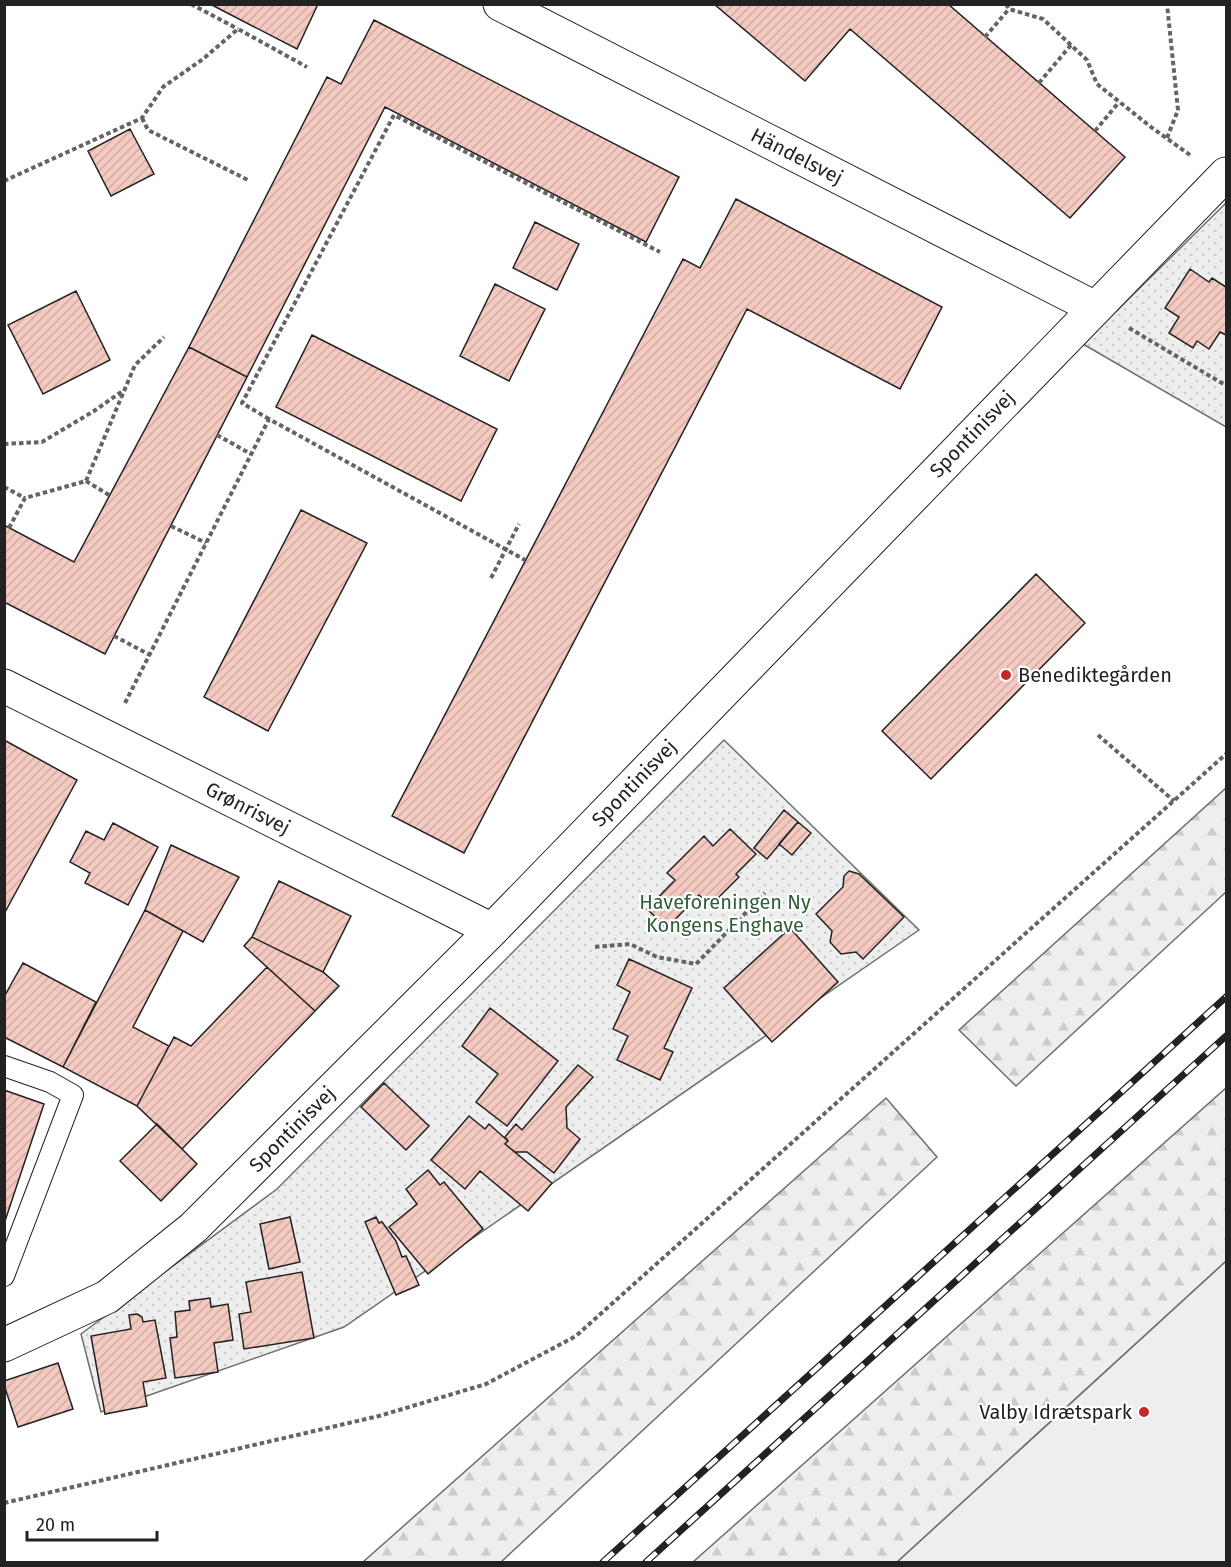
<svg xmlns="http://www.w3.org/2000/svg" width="1231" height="1567" font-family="'Fira Sans',sans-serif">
	<defs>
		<pattern id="forest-firs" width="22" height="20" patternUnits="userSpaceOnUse" patternTransform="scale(1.5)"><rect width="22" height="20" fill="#eee"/><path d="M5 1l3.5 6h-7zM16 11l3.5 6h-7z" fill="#ccc"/></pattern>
		<pattern id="garden-dots" width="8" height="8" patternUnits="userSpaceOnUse" patternTransform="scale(1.5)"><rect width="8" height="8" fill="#eee"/><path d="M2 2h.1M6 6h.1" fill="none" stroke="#ccc" stroke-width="1.8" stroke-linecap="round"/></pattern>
		<pattern id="building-hatch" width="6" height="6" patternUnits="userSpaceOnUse" patternTransform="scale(1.5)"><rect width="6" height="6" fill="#f3c9c0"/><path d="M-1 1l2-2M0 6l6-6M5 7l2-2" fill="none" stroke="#d0aca5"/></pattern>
	</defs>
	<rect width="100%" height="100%" fill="#fff"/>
	<path fill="#eee" stroke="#6f6f6f" stroke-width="1.5" d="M 1226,1261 L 1226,1562 L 897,1562 Z"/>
	<path fill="url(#forest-firs)" stroke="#6f6f6f" stroke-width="1.5" d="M 1226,788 L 1226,892 L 1016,1086 L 959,1030 Z
		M 1226,1088 L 1226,1261 L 897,1562 L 693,1562 Z
		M 886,1098 L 937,1157 L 501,1562 L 363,1562 Z"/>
	<path fill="url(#garden-dots)" stroke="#6f6f6f" stroke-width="1.5" d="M 1226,203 L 1226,427 L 1083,344 Z
		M 724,740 L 919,930 L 344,1327 L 101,1412 L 81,1334 L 277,1189 Z"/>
	<path fill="url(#building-hatch)" stroke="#222" stroke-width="1.5" d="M 210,4 L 318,4 L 297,49 Z
		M 714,4 L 948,4 L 1125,157 L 1070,218 L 850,29 L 805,81 Z
		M 374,20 L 679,177 L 646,242 L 385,107 L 247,377 L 189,347 L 327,77 L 341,84 Z
		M 130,129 L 154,174 L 111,196 L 88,151 Z
		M 736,199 L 942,307 L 900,389 L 747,309 L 464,853 L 392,816 L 683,259 L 700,268 Z
		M 535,222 L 579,244 L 557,290 L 513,268 Z
		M 1190,269 L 1209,282 L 1212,278 L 1226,287 L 1226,335 L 1220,332 L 1209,349 L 1197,341 L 1193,348 L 1169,333 L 1179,317 L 1165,308 Z
		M 495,284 L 545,309 L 509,381 L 460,356 Z
		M 76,291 L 110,360 L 43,394 L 8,325 Z
		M 312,335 L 497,429 L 461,501 L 276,407 Z
		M 189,347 L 247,377 L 105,654 L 4,602 L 4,525 L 74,562 Z
		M 301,510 L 367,543 L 268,731 L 204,697 Z
		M 1036,574 L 1085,623 L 931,779 L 882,731 Z
		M 4,740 L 77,780 L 4,914 Z
		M 784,810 L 798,822 L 767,859 L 754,848 Z
		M 798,822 L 811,833 L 792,855 L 779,844 Z
		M 113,823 L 158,847 L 128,905 L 85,883 L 90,873 L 70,862 L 86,831 L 104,840 Z
		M 730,829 L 756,854 L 736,874 L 739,877 L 710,906 L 699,895 L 667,928 L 647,909 L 675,880 L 667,873 L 704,836 L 713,846 Z
		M 171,845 L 239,877 L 203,942 L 145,910 Z
		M 849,871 L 859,874 L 904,917 L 863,959 L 856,952 L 841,954 L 830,942 L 832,931 L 816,914 L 843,887 L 844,876 Z
		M 279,881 L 351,916 L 323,972 L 252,937 Z
		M 145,910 L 183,931 L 133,1027 L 169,1046 L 137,1106 L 63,1067 Z
		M 790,928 L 838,982 L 772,1042 L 724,988 Z
		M 252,937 L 323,972 L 339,986 L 315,1011 L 244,946 Z
		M 629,959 L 692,988 L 664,1048 L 673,1052 L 660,1080 L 617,1060 L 628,1036 L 613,1029 L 630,992 L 617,985 Z
		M 23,963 L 96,1002 L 63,1067 L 4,1037 L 4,997 Z
		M 267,967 L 315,1011 L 182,1149 L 137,1106 L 174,1037 L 191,1046 Z
		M 490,1008 L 558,1061 L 507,1126 L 476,1102 L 498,1074 L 462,1046 Z
		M 578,1065 L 593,1077 L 566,1107 L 567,1128 L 580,1139 L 554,1173 L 527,1152 L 515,1152 L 505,1144 L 508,1141 L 505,1137 L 516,1124 L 522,1130 Z
		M 384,1083 L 429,1126 L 406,1150 L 361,1107 Z
		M 4,1090 L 44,1104 L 4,1224 Z
		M 469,1116 L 485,1129 L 489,1124 L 508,1141 L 505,1144 L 552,1183 L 528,1211 L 480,1171 L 465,1189 L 431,1160 Z
		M 157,1124 L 197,1164 L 161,1201 L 120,1161 Z
		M 428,1170 L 440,1185 L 444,1182 L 483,1229 L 428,1274 L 389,1227 L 417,1204 L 406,1189 Z
		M 290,1217 L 300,1262 L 269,1269 L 260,1224 Z
		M 376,1217 L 379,1223 L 382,1222 L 396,1241 L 402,1257 L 406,1256 L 419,1285 L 396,1295 L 365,1222 Z
		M 302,1272 L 314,1338 L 244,1349 L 239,1314 L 251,1312 L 246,1282 Z
		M 210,1298 L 211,1307 L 228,1304 L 233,1340 L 214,1343 L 218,1372 L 175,1378 L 170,1338 L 177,1337 L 175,1312 L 190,1310 L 189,1301 Z
		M 137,1314 L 142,1317 L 143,1322 L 155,1320 L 166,1378 L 143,1382 L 147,1406 L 105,1414 L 91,1336 L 131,1329 L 129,1315 Z
		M 58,1363 L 73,1409 L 18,1427 L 4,1385 L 4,1381 Z"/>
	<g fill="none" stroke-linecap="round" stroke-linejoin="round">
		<defs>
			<path id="lane" d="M 4,1066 L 50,1082 L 73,1095 L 4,1276"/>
			<path id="street" d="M 500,4 L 1095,308
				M 4,686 L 492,930
				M 4,1345 L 107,1297 L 193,1228 L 492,930 L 1226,174"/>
		</defs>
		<use href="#lane" stroke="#222" stroke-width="22"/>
		<use href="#street" stroke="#222" stroke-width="35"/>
		<path stroke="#646464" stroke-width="4" stroke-dasharray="4.5 3" stroke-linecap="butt" d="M 191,4 L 238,29
			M 1006,4 L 1009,9 L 1043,19 L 1087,60 L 1097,84 L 1151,127 L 1190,155
			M 985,37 L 1009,9
			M 1039,83 L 1071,45
			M 142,118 L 148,130 L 248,180
			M 1095,131 L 1119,102
			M 1167,138 L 1178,110 L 1167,4
			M 4,181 L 142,118 L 163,87 L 203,59 L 238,29 L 307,67
			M 1129,328 L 1220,382 L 1226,385
			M 269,419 L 242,403 L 394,115 L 660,252
			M 217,435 L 251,454
			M 4,444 L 42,442 L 94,411 L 124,390
			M 86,481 L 109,495
			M 4,487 L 25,498
			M 171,526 L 206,543
			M 9,528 L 25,498 L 86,481 L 135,365 L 164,337
			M 491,578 L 519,524
			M 114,636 L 150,655
			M 125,703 L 269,419 L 525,560
			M 1098,735 L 1174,801
			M 595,947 L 630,944 L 657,957 L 696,964 L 765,893
			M 4,1503 L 379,1416 L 486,1384 L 576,1336 L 1226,754"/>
		<use href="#lane" stroke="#fff" stroke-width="20"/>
		<use href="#street" stroke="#fff" stroke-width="33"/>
		<defs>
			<path id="rail" d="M 603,1562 L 1226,997
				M 646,1562 L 1226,1036"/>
		</defs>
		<use href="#rail" stroke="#222" stroke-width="7"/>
		<use href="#rail" stroke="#fff" stroke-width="4.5" stroke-dasharray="14" stroke-linecap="butt"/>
	</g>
	<g fill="#c62828" stroke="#fff" stroke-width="2">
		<circle cx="1006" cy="675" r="6"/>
		<circle cx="1144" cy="1412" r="6"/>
	</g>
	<g text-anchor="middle" stroke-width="4.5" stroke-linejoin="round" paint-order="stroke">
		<g font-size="20" fill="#222" stroke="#fff">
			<text transform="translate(797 156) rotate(27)" y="7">Händelsvej</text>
			<text transform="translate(972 434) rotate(-46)" y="7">Spontinisvej</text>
			<text transform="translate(634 783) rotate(-46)" y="7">Spontinisvej</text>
			<text transform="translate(248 808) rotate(27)" y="7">Grønrisvej</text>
			<text transform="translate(292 1129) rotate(-45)" y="7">Spontinisvej</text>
		</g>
		<g font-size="20" fill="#222" stroke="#fff" text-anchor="start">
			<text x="1018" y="682">Benediktegården</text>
			<text x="1132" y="1419" text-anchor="end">Valby Idrætspark</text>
		</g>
		<g font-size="20" fill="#2f5e38" stroke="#fff">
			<text x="725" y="909">Haveforeningen Ny<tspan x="725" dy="23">Kongens Enghave</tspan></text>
		</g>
	</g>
	<rect width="1231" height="1567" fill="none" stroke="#222222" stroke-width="12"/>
	<path d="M27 1531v9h130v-9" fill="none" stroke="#222222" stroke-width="3"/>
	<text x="36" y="1531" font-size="18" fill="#222222" stroke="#ffffff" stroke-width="4.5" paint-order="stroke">20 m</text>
</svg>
